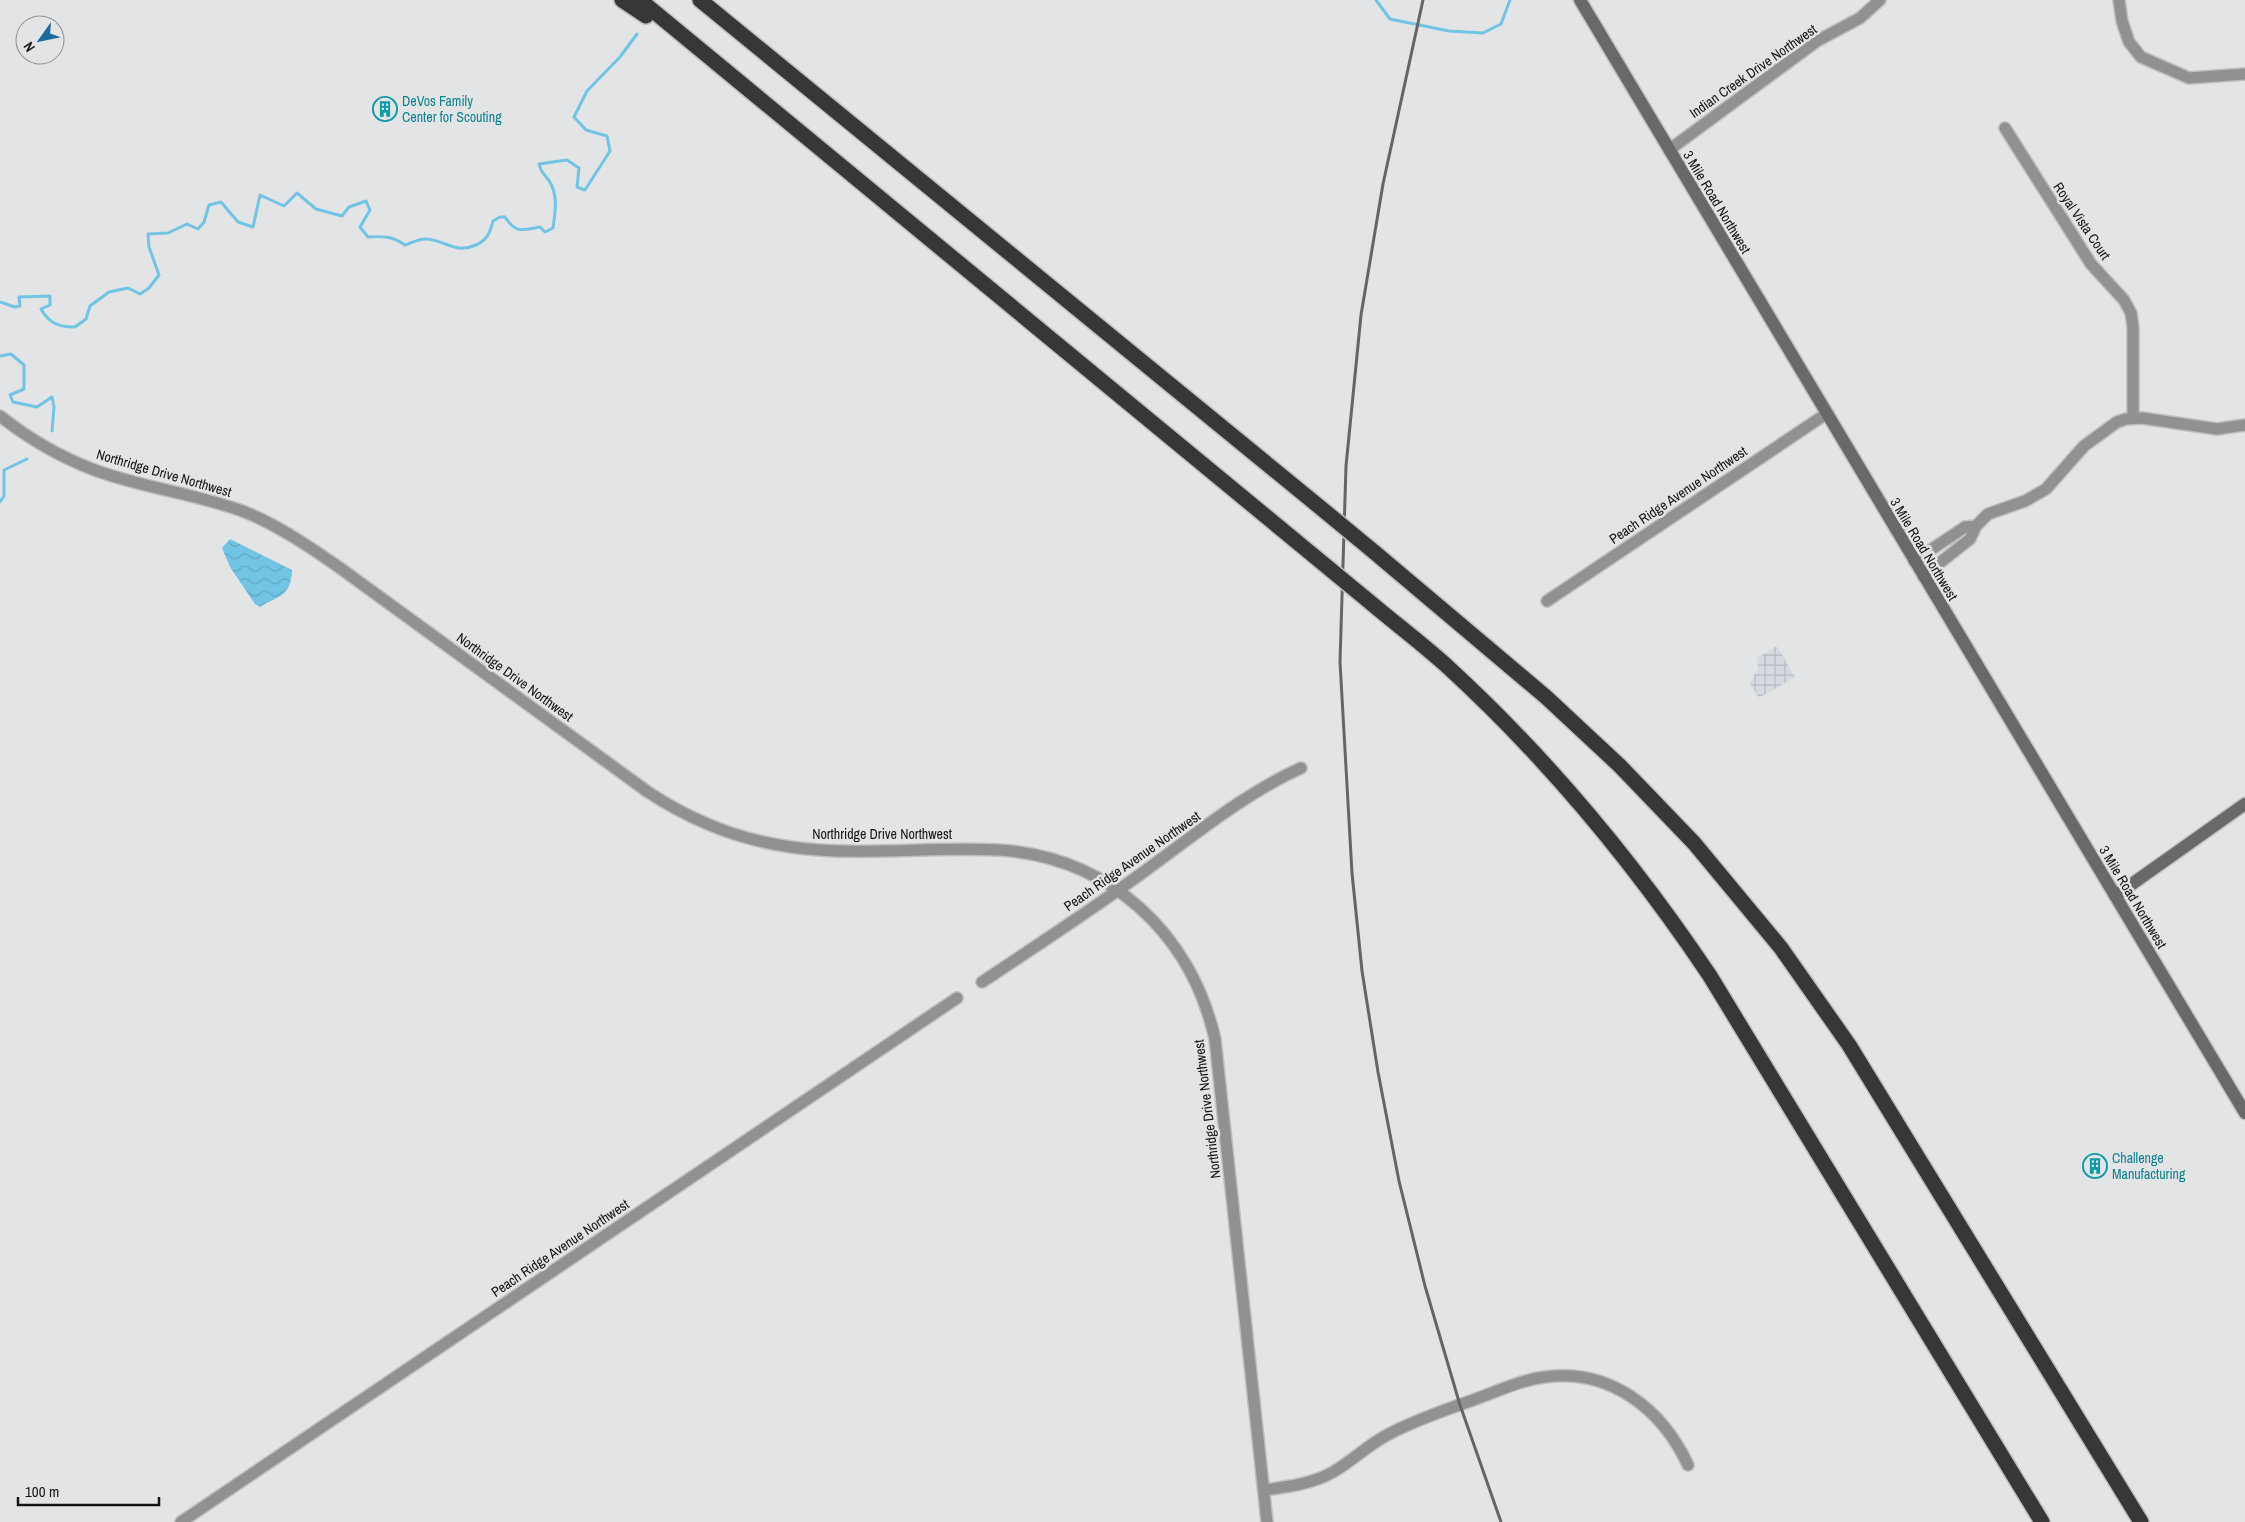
<svg xmlns="http://www.w3.org/2000/svg" width="2245" height="1522" font-family="'Archivo Narrow',sans-serif">
	<defs>
		<pattern id="industrial-grid" width="8" height="8" patternUnits="userSpaceOnUse" patternTransform="scale(1.25)"><rect width="8" height="8" fill="#d5dae2"/><path d="M0 4h8M4 0v8" fill="none" stroke="#b6bac1"/></pattern>
		<pattern id="water-waves" width="16" height="10" patternUnits="userSpaceOnUse" patternTransform="scale(1.25)"><rect width="16" height="10" fill="#72c4e4"/><path d="M0 5q4-4 8 0t8 0" fill="none" stroke="#62a8c3"/></pattern>
	</defs>
	<rect width="100%" height="100%" fill="#e3e4e5"/>
	<path fill="url(#industrial-grid)" d="M 1777,646 L 1795,677 L 1759,698 L 1750,683 L 1758,669 L 1757,658 Z"/>
	<path fill="url(#water-waves)" d="M 230,539 L 292,570 C 291,597 279,595 260,607 L 255,604 L 230,567 L 222,548 Z"/>
	<g fill="none" stroke-linecap="round" stroke-linejoin="round">
		<path stroke="#72c4e4" stroke-width="3" d="M 1376,0 L 1390,19 L 1449,31 L 1483,33 L 1501,24 L 1510,0
			M 0,302 L 15,307 L 20,306 L 19,297 L 50,296 L 50,305 L 41,309 C 49,323 58,327 75,327 L 86,319 L 90,306 L 109,292 L 128,288 L 140,294 L 149,288 L 159,275 L 149,247 L 148,234 L 168,233 L 187,224 L 198,229 L 204,222 L 209,205 L 221,202 L 238,222 L 253,227 L 260,195 L 284,206 L 297,193 L 316,209 L 342,216 L 349,207 L 366,201 L 370,210 L 360,227 L 368,237 C 383,236 392,236 405,245 C 411,243 420,238 427,239 C 447,241 455,254 476,245 C 487,240 490,233 493,221 L 500,217 L 505,217 C 516,234 522,230 540,227 L 545,232 L 553,228 C 555,213 558,198 551,184 C 547,176 541,174 539,164 L 567,160 L 579,168 L 577,187 L 585,190 L 610,151 L 607,136 L 586,130 L 574,117 L 587,91 L 620,57 L 637,34
			M 0,356 L 11,354 L 24,365 L 24,389 L 10,395 L 13,402 L 37,407 L 52,397 L 54,407 L 52,431
			M 0,502 L 4,496 L 4,470 L 27,459"/>
		<defs>
			<path id="street" d="M 2119,0 L 2122,21 L 2129,42 L 2141,57 L 2189,78 L 2245,74
				M 2005,128 L 2091,264 L 2124,300 L 2131,313 L 2133,327 L 2133,418
				M 1669,150 L 1817,41 L 1860,18 L 1880,0
				M 0,416 C 28,438 58,456 92,469 C 141,488 195,493 245,512 C 279,526 310,547 340,568 L 648,792 C 692,821 739,840 791,847 C 860,857 930,846 999,850 C 1109,857 1191,933 1215,1039 L 1267,1522
				M 1914,561 L 1965,527 L 1976,526
				M 1923,576 L 1970,539 L 1976,526 L 1988,514 L 2025,501 L 2046,489 L 2084,446 L 2117,422 L 2126,419 L 2142,418 L 2217,429 L 2245,425
				M 1547,601 L 1826,414
				M 982,982 C 1036,946 1090,911 1142,873 C 1192,837 1245,793 1301,768
				M 1264,1490 C 1287,1487 1312,1484 1333,1472 C 1352,1461 1369,1444 1389,1434 C 1415,1420 1445,1410 1473,1400 C 1496,1392 1520,1380 1545,1377 C 1610,1368 1662,1409 1688,1465
				M 181,1522 L 957,998"/>
			<path id="secondary" d="M 1580,0 L 2245,1113
				M 2115,896 L 2245,804"/>
			<path id="highway" d="M 622,0 L 646,16
				M 640,0 L 1314,556
				M 700,0 L 1316,504
				M 1373,551 L 1546,697 L 1620,766 L 1694,843 L 1781,948 L 1849,1045 L 2141,1522
				M 1371,603 C 1397,625 1424,645 1449,668 C 1549,760 1635,864 1710,976 L 2042,1522"/>
		</defs>
		<use href="#street" stroke="#bebfc0" stroke-width="14"/>
		<use href="#secondary" stroke="#bebfc0" stroke-width="15"/>
		<use href="#highway" stroke="#bebfc0" stroke-width="18"/>
		<use href="#street" stroke="#919190" stroke-width="11"/>
		<use href="#secondary" stroke="#6a6968" stroke-width="12"/>
		<use href="#highway" stroke="#373735" stroke-width="15"/>
		<path stroke="#646566" stroke-width="3" d="M 1423,0 L 1383,184 L 1361,315 L 1346,466 L 1340,662 L 1352,873 L 1362,971 L 1378,1072 L 1399,1181 L 1425,1286 L 1460,1405 L 1501,1522"/>
		<defs>
			<path id="highway-bridge" d="M 1316,504 L 1373,551
				M 1314,556 L 1371,603"/>
		</defs>
		<use href="#highway-bridge" stroke="#bebfc0" stroke-width="18" stroke-linecap="butt"/>
		<use href="#highway-bridge" stroke="#373735" stroke-width="15"/>
	</g>
	<defs>
		<symbol id="building-ring" viewBox="-11 -11 22 22"><circle r="9.5" fill="#e3e4e5" stroke="#0f9aa8" stroke-width="1.5"/><path d="M-4-6H4V6H1V3H-1V6H-4ZM-2.5-4.3h1.7v1.8h-1.7ZM.8-4.3h1.7v1.8H.8ZM-2.5-1h1.7V.8h-1.7ZM.8-1h1.7V.8H.8Z" fill="#0f9aa8"/></symbol>
	</defs>
	<g fill-rule="evenodd">
		<use href="#building-ring" x="371" y="95" width="28" height="28"/>
		<use href="#building-ring" x="2081" y="1152" width="28" height="28"/>
	</g>
	<g text-anchor="middle" stroke-width="5" stroke-linejoin="round" paint-order="stroke">
		<g font-size="14" fill="#141415" stroke="#e3e4e5">
			<text transform="translate(1753 71) rotate(-35)" y="5">Indian Creek Drive Northwest</text>
			<text transform="translate(1717 202) rotate(59)" y="5">3 Mile Road Northwest</text>
			<text transform="translate(2082 221) rotate(56)" y="5">Royal Vista Court</text>
			<text transform="translate(164 473) rotate(16)" y="5">Northridge Drive Northwest</text>
			<text transform="translate(1678 495) rotate(-34)" y="5">Peach Ridge Avenue Northwest</text>
			<text transform="translate(1924 549) rotate(59)" y="5">3 Mile Road Northwest</text>
			<text transform="translate(515 677) rotate(36)" y="5">Northridge Drive Northwest</text>
			<text x="882" y="839">Northridge Drive Northwest</text>
			<text transform="translate(1132 861) rotate(-35)" y="5">Peach Ridge Avenue Northwest</text>
			<text transform="translate(2133 897) rotate(59)" y="5">3 Mile Road Northwest</text>
			<text transform="translate(1207 1109) rotate(-97)" y="5">Northridge Drive Northwest</text>
			<text transform="translate(560 1248) rotate(-34)" y="5">Peach Ridge Avenue Northwest</text>
		</g>
		<g font-size="14" fill="#0d838f" stroke="#e3e4e5" text-anchor="start">
			<text x="402" y="106">DeVos Family<tspan x="402" dy="16">Center for Scouting</tspan></text>
			<text x="2112" y="1163">Challenge<tspan x="2112" dy="16">Manufacturing</tspan></text>
		</g>
	</g>
	<g transform="translate(40 40) rotate(237)"><circle r="24" fill="#e3e4e5" stroke="#909192"/>
	<path d="M0-4L9 19L0 12L-9 19Z" fill="#1d6a9c"/>
	<text y="-8" font-size="14" font-weight="bold" text-anchor="middle" fill="#141415">N</text>
	</g>
	<path d="M18 1497v8h141v-8" fill="none" stroke="#141415" stroke-width="2.5"/>
	<text x="25" y="1497" font-size="15" fill="#141415" stroke="#e3e4e5" stroke-width="4" paint-order="stroke">100 m</text>
</svg>
